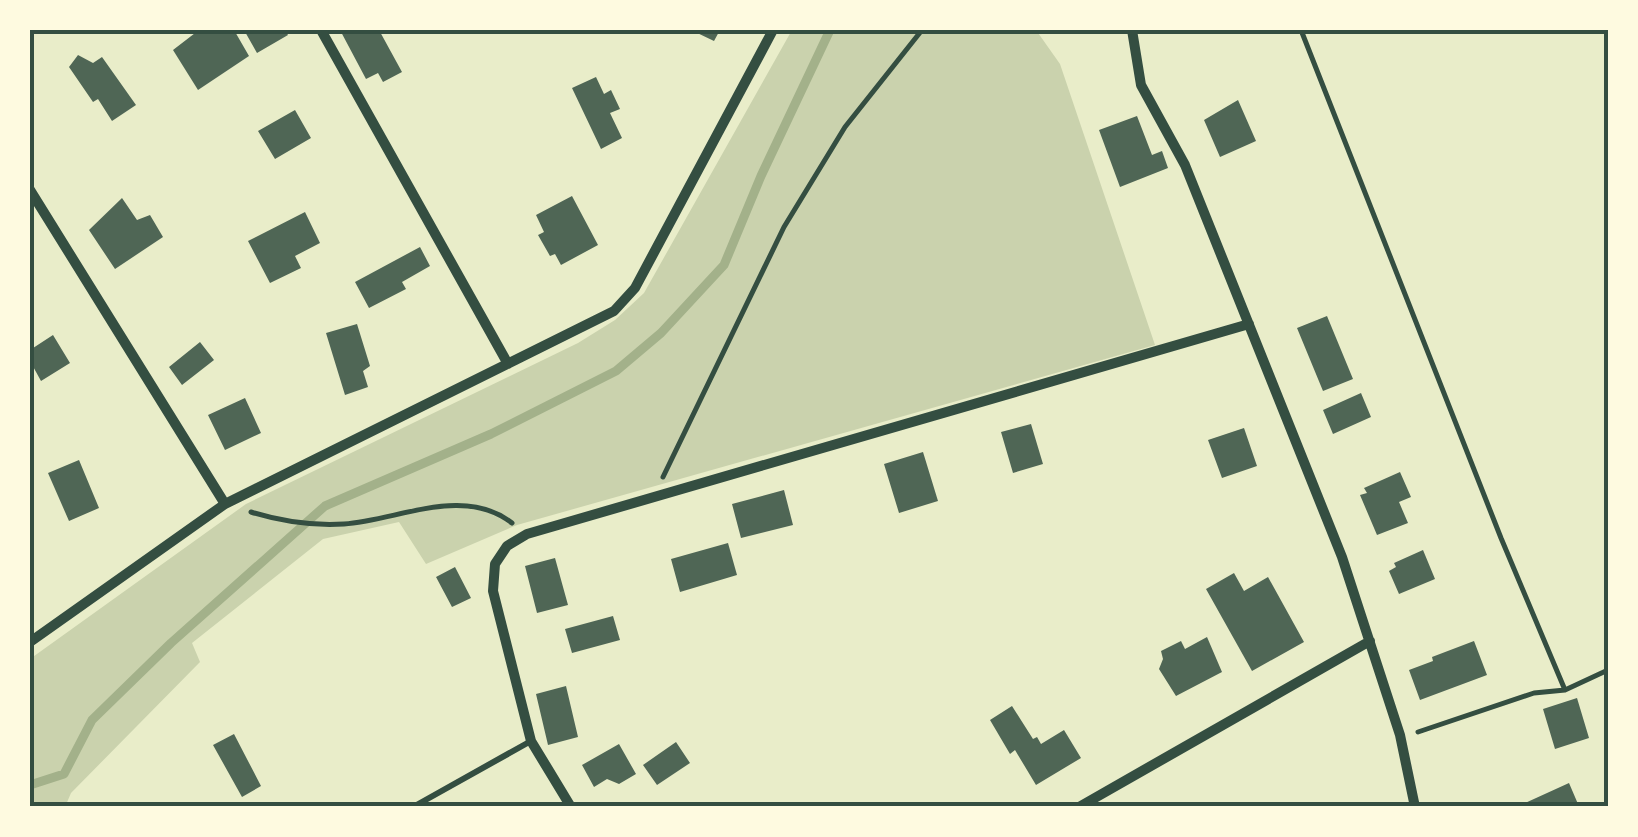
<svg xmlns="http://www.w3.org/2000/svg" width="1638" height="837" font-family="Manrope,sans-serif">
	<rect width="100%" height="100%" fill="#e9edc9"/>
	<path fill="#cad2ad" d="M 792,30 L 1036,30 L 1060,64 L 1155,345 L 517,525 L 426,564 L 399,522 L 323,539 L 192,643 L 200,662 L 71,793 L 65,807 L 30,807 L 30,659 L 246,504 L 578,343 L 615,320 L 644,293 Z"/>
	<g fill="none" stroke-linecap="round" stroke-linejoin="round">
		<path stroke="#a3b18a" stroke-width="9" d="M 30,785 L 64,774 L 92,720 L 171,643 L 325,506 L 491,434 L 616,371 L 661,333 L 724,265 L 761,176 L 830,30"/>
	</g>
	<path fill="#4f6655" d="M 199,30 L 234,30 L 249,56 L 198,90 L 173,50 Z
		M 244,30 L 285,30 L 288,35 L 257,53 Z
		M 340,30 L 379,30 L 402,72 L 383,82 L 378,73 L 366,79 Z
		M 691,30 L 720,30 L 714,41 Z
		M 78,55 L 93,63 L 102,57 L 136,105 L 112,121 L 98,99 L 93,102 L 69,67 Z
		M 596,77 L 604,94 L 611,90 L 620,109 L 610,113 L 622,138 L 601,149 L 572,88 Z
		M 1238,100 L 1256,141 L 1220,157 L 1204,120 Z
		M 295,110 L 311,138 L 275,159 L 258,131 Z
		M 1137,116 L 1152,155 L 1162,151 L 1168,168 L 1120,187 L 1099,130 Z
		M 572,196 L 598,245 L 561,265 L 555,254 L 550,256 L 538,235 L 544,232 L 536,215 Z
		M 122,198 L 137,220 L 150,215 L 163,237 L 115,269 L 89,230 Z
		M 305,212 L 320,243 L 295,256 L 301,268 L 270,283 L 248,241 Z
		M 420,247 L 430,266 L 402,282 L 406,289 L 369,308 L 355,282 Z
		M 1327,316 L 1353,379 L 1323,391 L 1297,328 Z
		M 357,324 L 370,366 L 363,371 L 368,387 L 345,395 L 326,333 Z
		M 53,335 L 70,363 L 41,381 L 30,361 L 30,350 Z
		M 200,342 L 214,360 L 182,385 L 169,367 Z
		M 1361,393 L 1371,417 L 1333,434 L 1323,410 Z
		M 245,398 L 261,433 L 225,450 L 208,415 Z
		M 1031,424 L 1043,464 L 1013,473 L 1001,432 Z
		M 1244,428 L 1257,466 L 1222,478 L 1208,440 Z
		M 923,452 L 938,501 L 899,513 L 884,464 Z
		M 79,460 L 99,508 L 69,521 L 48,473 Z
		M 1400,472 L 1411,497 L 1399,502 L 1408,523 L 1377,535 L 1360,495 L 1367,493 L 1364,488 Z
		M 784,490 L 793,525 L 741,538 L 732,504 Z
		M 728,543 L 737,575 L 680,592 L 671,559 Z
		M 1423,550 L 1435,579 L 1399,594 L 1389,571 L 1396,567 L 1394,563 Z
		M 555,558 L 568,605 L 537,613 L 525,566 Z
		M 455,567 L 471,598 L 452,607 L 436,577 Z
		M 1234,573 L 1244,591 L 1268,577 L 1304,642 L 1252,671 L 1206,589 Z
		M 613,616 L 620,640 L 572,653 L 565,629 Z
		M 1207,637 L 1222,672 L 1176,696 L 1159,669 L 1163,659 L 1161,651 L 1181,641 L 1185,649 Z
		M 1474,641 L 1487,675 L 1420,700 L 1409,670 L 1433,661 L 1432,657 Z
		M 566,686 L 578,737 L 548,745 L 536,694 Z
		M 1577,698 L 1589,738 L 1555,749 L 1543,709 Z
		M 1012,706 L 1033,739 L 1037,737 L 1041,744 L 1064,730 L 1081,758 L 1036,785 L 1015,750 L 1010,754 L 990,720 Z
		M 234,734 L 261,786 L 242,797 L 213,745 Z
		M 676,742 L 690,763 L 657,785 L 643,765 Z
		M 619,744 L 636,774 L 619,784 L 607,779 L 594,787 L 582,765 Z
		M 1569,783 L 1578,804 L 1581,802 L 1583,807 L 1525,807 L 1523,804 Z"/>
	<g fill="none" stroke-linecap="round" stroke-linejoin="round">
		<path stroke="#344e41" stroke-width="5" d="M 1301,30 L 1501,538 L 1565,690
			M 663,477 L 784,227 L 845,127 L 922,30
			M 251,512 C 283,522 311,526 344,524 C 399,520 463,485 512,523
			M 1418,732 L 1534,693 L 1565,690 L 1608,670"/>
		<path stroke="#344e41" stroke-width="6" d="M 413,807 L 531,741"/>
		<path stroke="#344e41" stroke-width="10" d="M 321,30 L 508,364
			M 1132,30 L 1141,85 L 1185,165 L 1342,557 L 1400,735 L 1415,807
			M 30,190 L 225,504
			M 30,642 L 225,504 L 614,311 L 635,288 L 773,30
			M 571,807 L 531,741 L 493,591 L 495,564 L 507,546 L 527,534 L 1249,324
			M 1079,807 L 1370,641"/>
	</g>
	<rect width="1638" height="837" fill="none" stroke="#fefae0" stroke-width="65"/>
	<rect x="32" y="32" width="1574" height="772" fill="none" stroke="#344e41" stroke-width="4"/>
</svg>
